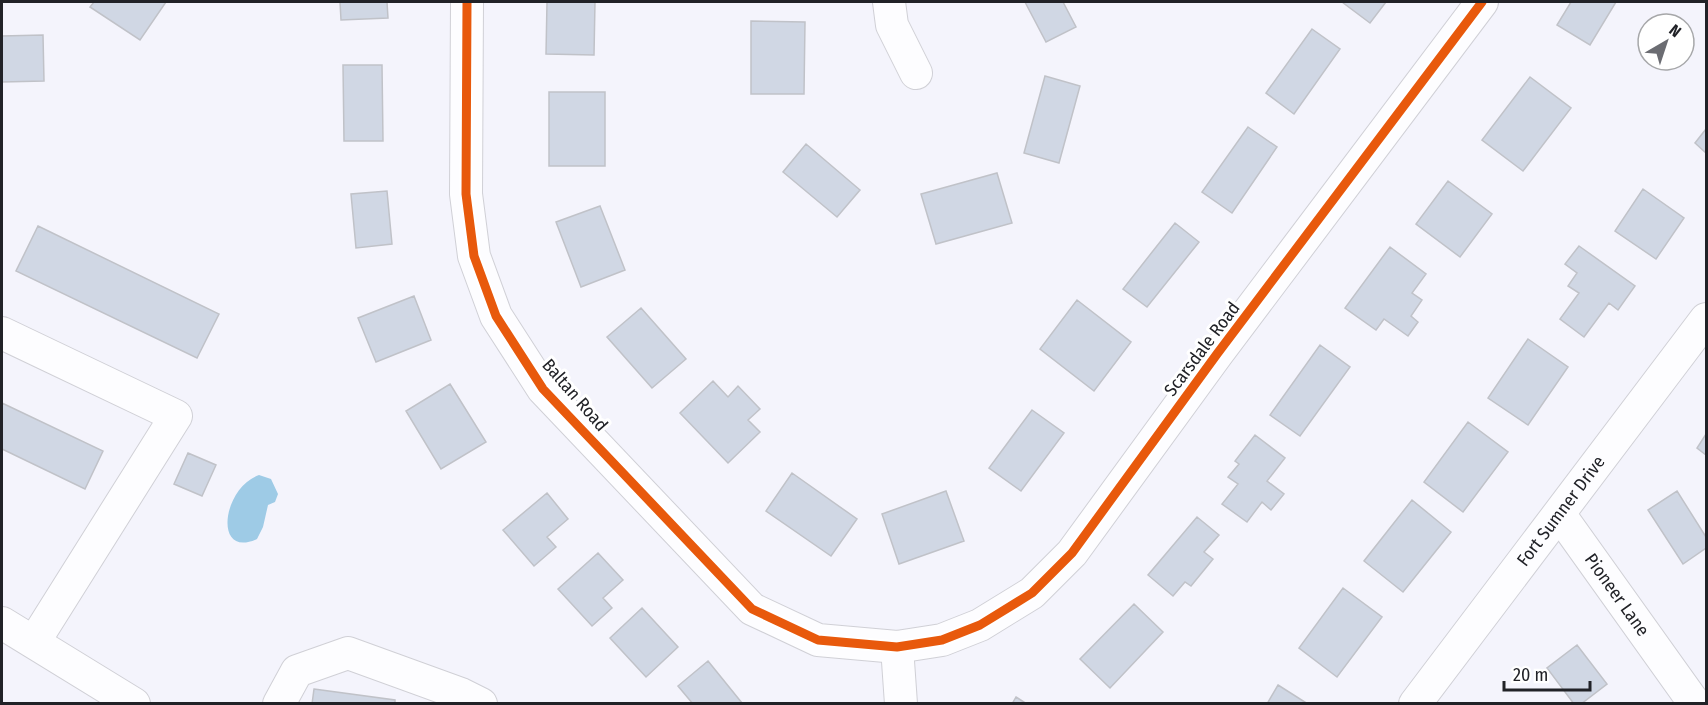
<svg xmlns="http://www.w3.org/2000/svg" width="1708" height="705" font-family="'Fira Sans Condensed',sans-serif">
	<rect width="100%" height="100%" fill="#f4f4fc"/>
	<path fill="#9ecbe6" d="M 259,475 L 271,479 L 278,494 L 275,502 L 268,505 L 263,527 L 257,539 C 213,559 222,488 259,475 Z"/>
	<path fill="#d0d7e4" stroke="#c0c2c8" stroke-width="1.5" d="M 94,2 L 166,2 L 140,40 L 90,7 Z
		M 340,2 L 387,2 L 388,18 L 341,20 Z
		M 547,2 L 595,2 L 594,55 L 546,54 Z
		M 1025,2 L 1063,2 L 1076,27 L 1046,42 Z
		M 1342,2 L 1386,2 L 1370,23 Z
		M 1571,2 L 1616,2 L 1590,45 L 1557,25 Z
		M 751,21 L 805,22 L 804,94 L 751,94 Z
		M 1312,29 L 1340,49 L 1294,114 L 1266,93 Z
		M 43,35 L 44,81 L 2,82 L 2,36 Z
		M 343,65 L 382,65 L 383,141 L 344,141 Z
		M 1045,76 L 1080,86 L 1059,163 L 1024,153 Z
		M 1530,77 L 1571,108 L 1523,171 L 1482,140 Z
		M 549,92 L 605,92 L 605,166 L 549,166 Z
		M 1248,127 L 1277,147 L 1232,213 L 1202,192 Z
		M 1706,129 L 1706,153 L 1695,143 Z
		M 806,144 L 860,190 L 837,217 L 783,172 Z
		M 997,173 L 1012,223 L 936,244 L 921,194 Z
		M 1448,181 L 1492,214 L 1460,257 L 1416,224 Z
		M 1643,189 L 1684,218 L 1656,259 L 1615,231 Z
		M 387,191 L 392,244 L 356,248 L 351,194 Z
		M 600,206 L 625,270 L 581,287 L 556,222 Z
		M 1175,223 L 1199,242 L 1147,307 L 1123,289 Z
		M 38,226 L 219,314 L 197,358 L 16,271 Z
		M 1579,246 L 1635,286 L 1618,310 L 1609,303 L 1584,337 L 1560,319 L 1579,293 L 1568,286 L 1577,273 L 1565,264 Z
		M 1390,247 L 1426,274 L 1412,293 L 1422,300 L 1411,316 L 1418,322 L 1408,336 L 1384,319 L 1376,330 L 1345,308 Z
		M 414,296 L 431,340 L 376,362 L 358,318 Z
		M 1077,300 L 1131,342 L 1094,391 L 1040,349 Z
		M 641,308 L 686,359 L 652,388 L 607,337 Z
		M 1528,339 L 1568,367 L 1528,425 L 1488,398 Z
		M 1320,345 L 1350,367 L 1300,436 L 1270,415 Z
		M 713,381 L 728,397 L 738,386 L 760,409 L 748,420 L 760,432 L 728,463 L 680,413 Z
		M 450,384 L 486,442 L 441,469 L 406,411 Z
		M 2,403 L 103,451 L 85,489 L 2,449 Z
		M 1032,410 L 1064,433 L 1021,491 L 989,468 Z
		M 1468,422 L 1508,452 L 1463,512 L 1424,482 Z
		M 1706,434 L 1706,455 L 1697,448 Z
		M 1255,435 L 1285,458 L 1267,481 L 1284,494 L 1271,510 L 1262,502 L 1247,522 L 1222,504 L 1238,484 L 1228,477 L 1239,464 L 1235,461 Z
		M 188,453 L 216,465 L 202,496 L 174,484 Z
		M 792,473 L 857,519 L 831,556 L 766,511 Z
		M 946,491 L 964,541 L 899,564 L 882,514 Z
		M 1677,491 L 1706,537 L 1706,548 L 1683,564 L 1648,510 Z
		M 547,493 L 568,519 L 547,537 L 556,547 L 534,566 L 503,530 Z
		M 1412,500 L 1451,532 L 1403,592 L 1364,561 Z
		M 1197,517 L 1219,535 L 1204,552 L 1213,559 L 1191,586 L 1185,582 L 1173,596 L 1148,575 Z
		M 598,553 L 623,580 L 603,598 L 612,608 L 592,626 L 558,589 Z
		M 1343,588 L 1382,617 L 1337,677 L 1299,648 Z
		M 1134,604 L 1163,632 L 1110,688 L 1080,659 Z
		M 642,608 L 678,647 L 646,677 L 610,638 Z
		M 1577,645 L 1607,684 L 1581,704 L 1574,704 L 1547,668 Z
		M 708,661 L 742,703 L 741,704 L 693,704 L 678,686 Z
		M 1278,685 L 1308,704 L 1267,704 Z
		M 314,689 L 395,700 L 395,704 L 312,704 Z
		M 1016,697 L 1027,704 L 1012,704 Z"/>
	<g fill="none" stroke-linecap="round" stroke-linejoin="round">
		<defs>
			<g id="minor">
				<path d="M 467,2 L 466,194 L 474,256 L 496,316 L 543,389 L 752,609 L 818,640 L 897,647 L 942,640 L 980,625 L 1032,593 L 1072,553 L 1217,354 L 1482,2"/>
				<path d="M 889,2 L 892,25 L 916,73"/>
				<path d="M 2,333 L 176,416 L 34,642"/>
				<path id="s1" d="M 1560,515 L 1695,704"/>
				<path d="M 2,623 L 134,704"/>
				<path d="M 897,647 L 901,704"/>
				<path d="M 279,704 L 297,671 L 348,653 L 461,694 L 481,704"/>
				<path id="s2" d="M 1415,704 L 1706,319"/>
			</g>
		</defs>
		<use href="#minor" stroke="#d0d0d6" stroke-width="34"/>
		<use href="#minor" stroke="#fdfdff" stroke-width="32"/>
		<defs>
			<path id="cycleway" d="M 467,2 L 466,194 L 474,256 L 496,316 L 543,389 L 752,609 L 818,640 L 897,647 L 942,640 L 980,625 L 1032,593 L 1072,553 L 1217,354 L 1482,2"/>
		</defs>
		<use href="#cycleway" stroke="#fff" stroke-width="13"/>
		<use href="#cycleway" stroke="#e8590c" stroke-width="9"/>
	</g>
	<g text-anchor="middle" stroke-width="6" stroke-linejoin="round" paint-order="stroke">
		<g font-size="18" fill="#212227" stroke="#fff">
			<text transform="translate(1202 349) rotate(-53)" y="6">Scarsdale Road</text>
			<text transform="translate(575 395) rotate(49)" y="6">Baltan Road</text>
			<text dy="6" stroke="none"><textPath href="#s2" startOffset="242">Fort Sumner Drive</textPath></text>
			<text dy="6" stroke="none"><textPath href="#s1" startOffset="98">Pioneer Lane</textPath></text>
		</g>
	</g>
	<rect width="1708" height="705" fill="none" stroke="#212227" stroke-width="6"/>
	<g transform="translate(1666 42) rotate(39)"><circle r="28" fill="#ffffff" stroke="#a6a7a9" stroke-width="1.5"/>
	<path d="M0-4.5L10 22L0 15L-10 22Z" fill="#6b6c72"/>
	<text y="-9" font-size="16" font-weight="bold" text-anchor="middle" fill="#212227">N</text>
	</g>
	<path d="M1504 681v9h86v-9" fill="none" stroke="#212227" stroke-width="3"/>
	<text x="1513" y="681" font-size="18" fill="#212227" stroke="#ffffff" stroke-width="4.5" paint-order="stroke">20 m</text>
</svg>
